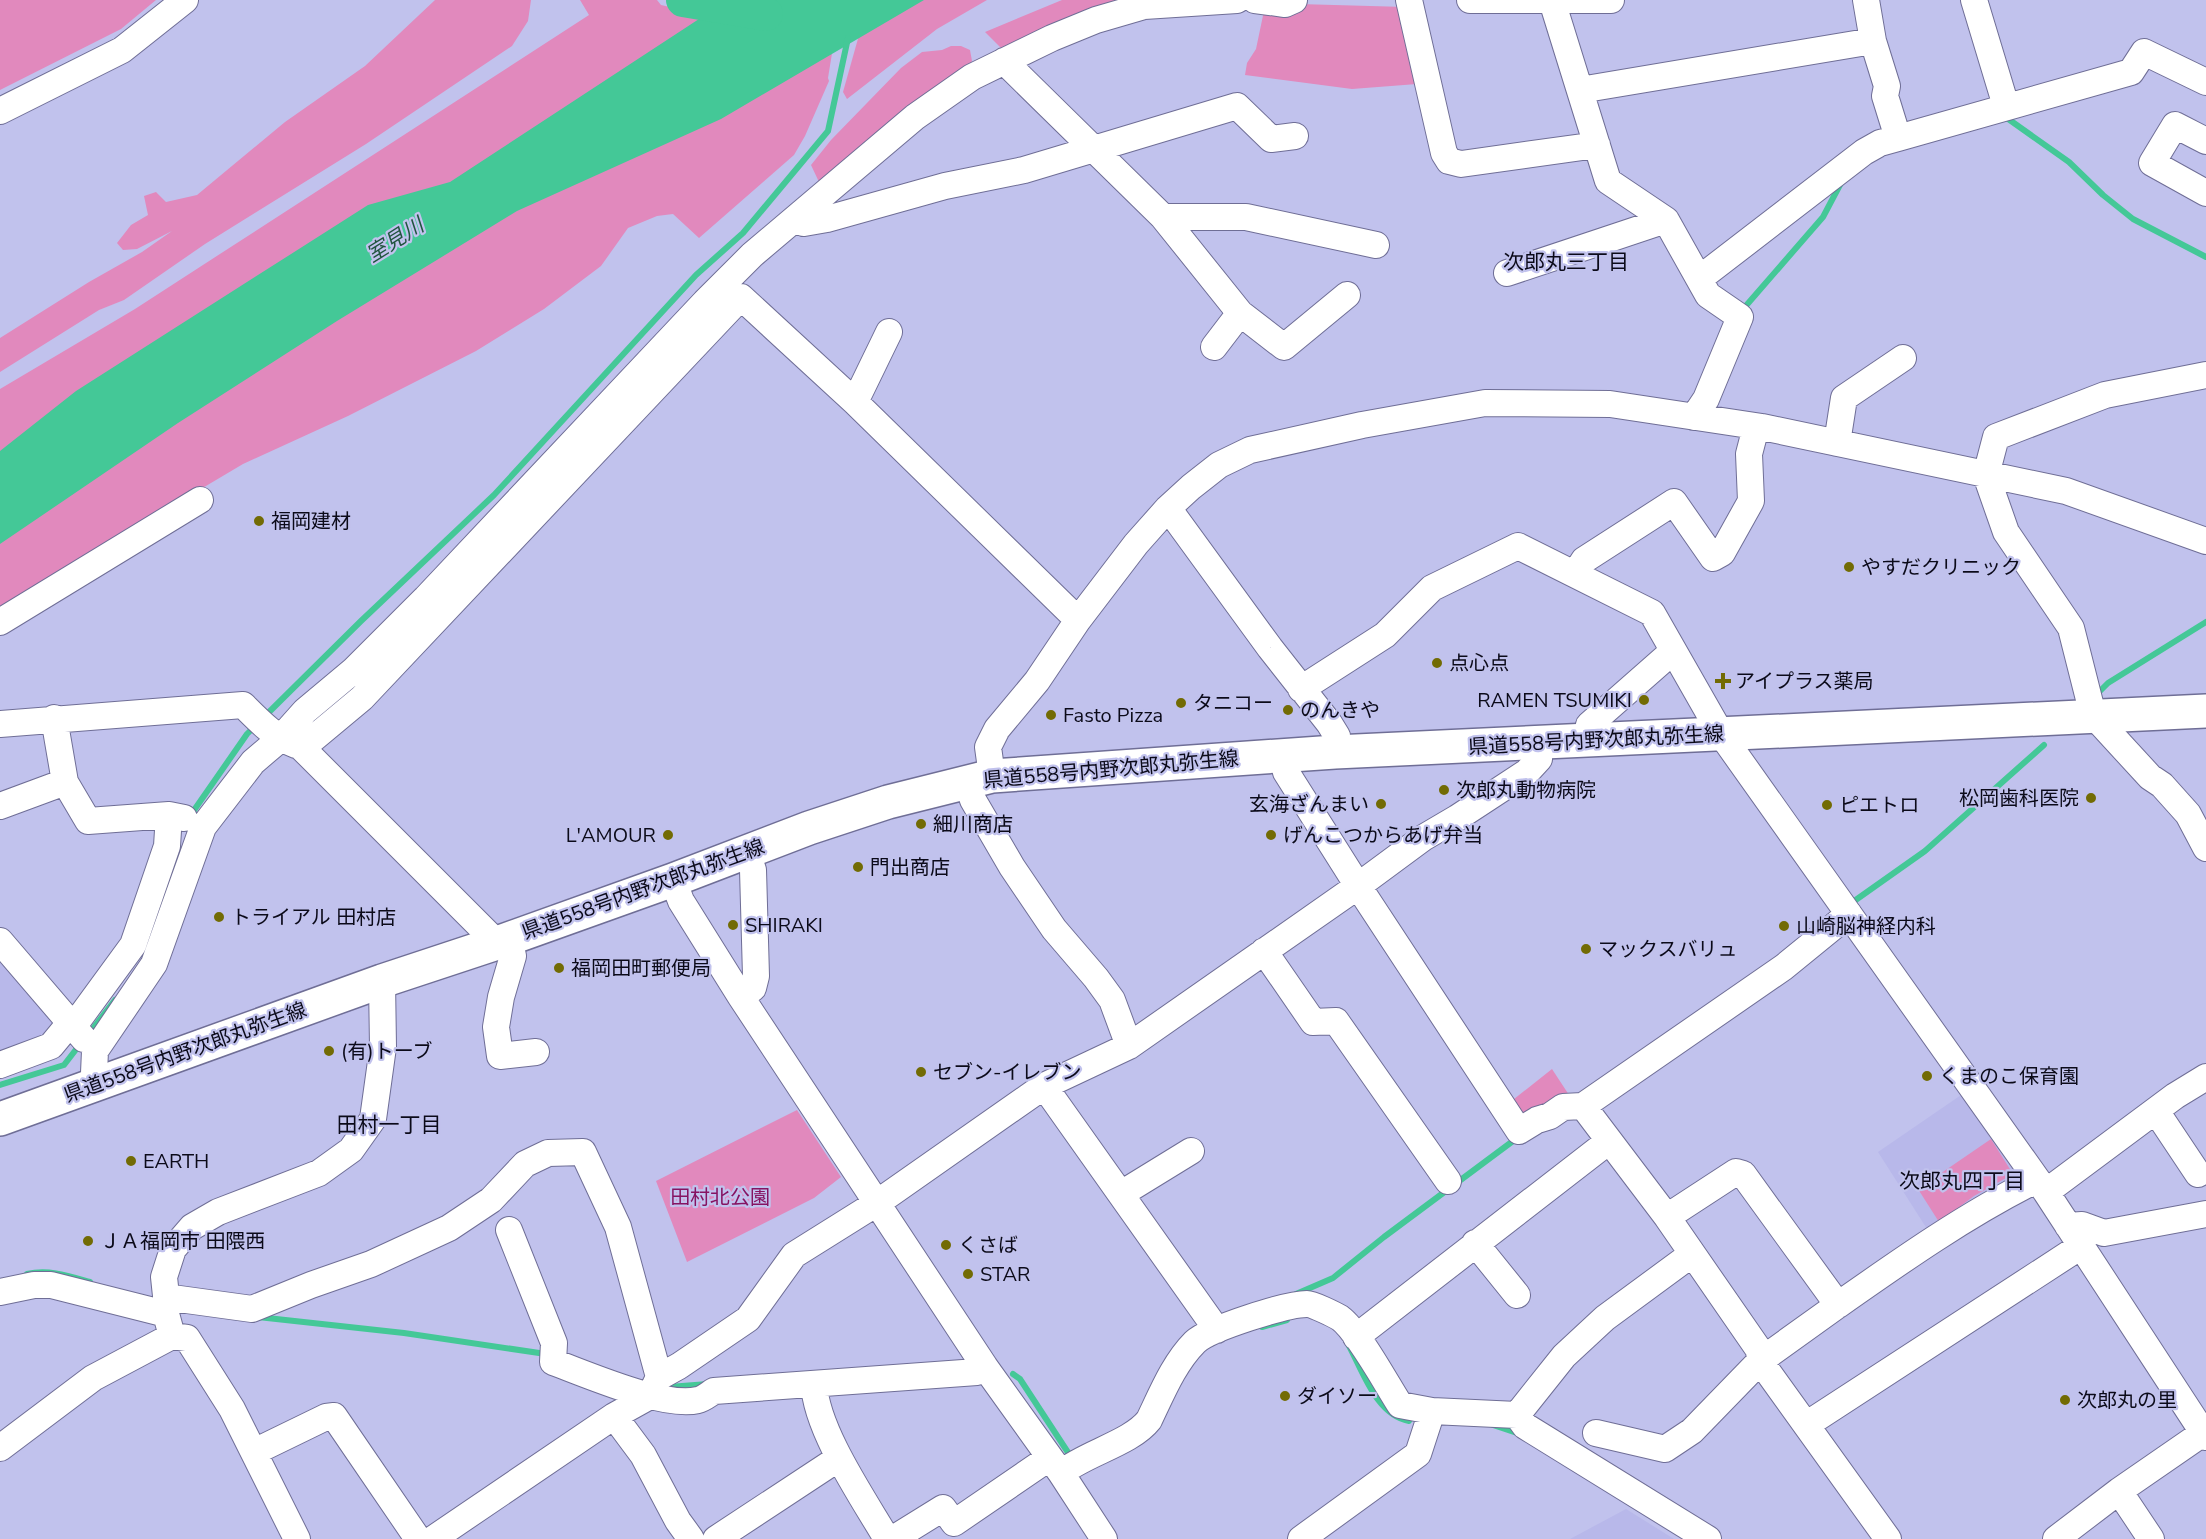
<svg xmlns="http://www.w3.org/2000/svg" width="2206" height="1539" font-family="'Nunito Sans','Noto Sans JP',sans-serif">
	<rect width="100%" height="100%" fill="#c1c2ed"/>
	<path fill="#b8b8ea" d="M 0,953 L 61,1024 L 47,1043 L 0,1059 Z
		M 1964,1093 L 2022,1178 L 1929,1232 L 1878,1152 Z
		M 1626,1509 L 1674,1539 L 1570,1539 Z"/>
	<path fill="#e189bd" d="M 0,0 L 156,0 L 121,29 L 0,90 Z
		M 435,0 L 531,0 L 528,21 L 512,46 L 366,144 L 205,244 L 124,300 L 99,310 L 0,372 L 0,338 L 89,282 L 142,252 L 172,231 L 137,249 L 123,250 L 117,243 L 131,225 L 148,215 L 144,196 L 156,192 L 166,202 L 197,195 L 285,122 L 365,66 Z
		M 580,0 L 657,0 L 661,5 L 718,18 L 0,460 L 0,389 L 135,309 L 589,15 Z
		M 911,0 L 987,0 L 937,29 L 847,99 L 843,92 L 861,28 Z
		M 1062,0 L 1124,0 L 1005,52 L 985,32 Z
		M 1298,4 L 1406,7 L 1417,84 L 1352,89 L 1245,75 L 1247,63 L 1256,49 L 1265,6 Z
		M 834,41 L 828,78 L 829,81 L 805,136 L 794,155 L 699,238 L 673,214 L 657,216 L 628,228 L 601,266 L 544,309 L 476,351 L 348,416 L 243,464 L 24,594 L 0,612 L 0,531 L 503,209 Z
		M 951,46 L 961,46 L 970,50 L 972,61 L 964,73 L 819,182 L 811,165 L 831,140 L 901,68 L 922,52 L 942,50 Z
		M 1552,1069 L 1571,1098 L 1524,1125 L 1509,1103 Z
		M 797,1110 L 841,1177 L 814,1198 L 687,1262 L 656,1181 Z
		M 1991,1139 L 2013,1174 L 1974,1196 L 1939,1222 L 1918,1189 Z"/>
	<path fill="#44c897" d="M 728,0 L 924,0 L 721,119 L 517,211 L 337,321 L 178,423 L 0,544 L 0,451 L 76,391 L 368,205 L 450,182 Z"/>
	<g fill="none" stroke-linecap="round" stroke-linejoin="round">
		<path stroke="#44c897" stroke-width="6" d="M 2004,116 L 2069,162 L 2103,195 L 2133,219 L 2206,257
			M 1744,308 L 1823,217 L 1842,181
			M 2100,691 L 2108,683 L 2206,622
			M 263,718 L 361,621 L 494,495 L 696,275 L 743,233 L 828,131 L 848,38
			M 190,816 L 247,734 L 256,725
			M 1850,904 L 1925,851 L 2044,745
			M 155,924 L 163,896
			M 88,1035 L 115,1000
			M 0,1085 L 64,1065 L 81,1043
			M 27,1274 C 49,1269 69,1276 90,1282
			M 1296,1294 L 1333,1278 L 1384,1237 L 1517,1138
			M 258,1317 L 404,1333 L 546,1354
			M 1262,1327 L 1287,1320
			M 1348,1344 C 1363,1371 1376,1415 1409,1421
			M 1013,1374 L 1020,1379 L 1071,1457
			M 669,1387 L 708,1384
			M 1493,1425 L 1520,1434"/>
		<path stroke="#44c897" stroke-width="34" d="M 683,0 L 766,14"/>
		<defs>
			<path id="minor" d="M 1255,0 L 1285,4 L 1294,0
				M 1409,0 L 1444,153 L 1449,161 L 1461,164 L 1597,145
				M 1470,0 L 1611,0
				M 1974,0 L 2006,106
				M 1552,1 L 1608,181 L 1666,220
				M 1004,61 L 1163,217 L 1246,217 L 1376,245
				M 1580,90 L 1873,41 L 1866,0
				M 0,111 L 122,50 L 185,0
				M 1898,138 L 2131,72 L 2144,52 L 2206,82
				M 2206,141 L 2175,125 L 2152,163 L 2206,193
				M 798,217 L 804,223 L 827,219 L 945,186 L 1024,170 L 1237,106 L 1271,139 L 1295,136
				M 1163,217 L 1240,313 L 1284,347 L 1347,295
				M 1507,273 L 1666,220 L 1708,295 L 1740,317 L 1706,399 L 1694,417
				M 1699,279 L 1864,152 L 1880,143 L 1898,138 L 1885,96 L 1887,86 L 1873,41
				M 1214,347 L 1240,313
				M 2206,375 L 2105,395 L 1996,437 L 1986,475 L 2006,532 L 2071,628 L 2093,715 L 2150,777 L 2162,785 L 2188,814 L 2206,848
				M 855,402 L 889,332
				M 1837,443 L 1844,398 L 1903,358
				M 1168,508 L 1270,648 L 1329,723 L 1337,736 L 1335,752
				M 1575,574 L 1584,560 L 1674,502 L 1713,558 L 1722,553 L 1751,501 L 1749,454 L 1756,427
				M 0,622 L 200,500
				M 1301,689 L 1385,635 L 1432,588 L 1518,546 L 1652,613 L 1721,734 L 2046,1192 L 2206,1437
				M 54,718 L 65,782 L 88,821 L 169,815 L 184,818
				M 0,724 L 243,705 C 260,722 274,737 296,745
				M 1586,740 L 1589,725 L 1672,652
				M 1282,756 L 1286,772 L 1358,886 L 1519,1131 L 1537,1120 L 1550,1116 L 1563,1107 L 1583,1106 L 1667,1217 L 1759,1350 L 1760,1361 L 1888,1539
				M 992,776 L 988,747 L 997,729 L 1037,681 L 1078,620 L 1136,544 L 1168,508 L 1191,487 L 1219,465 L 1250,450 L 1362,425 L 1485,403 L 1610,404 L 1762,427 L 2066,491 L 2206,541
				M 967,782 L 973,800 L 1012,867 L 1054,929 L 1096,978 L 1112,1000 L 1129,1046
				M 0,806 L 65,782
				M 673,880 L 681,901 L 741,997 L 985,1367 L 1061,1473 L 1104,1539
				M 509,938 L 513,956 L 501,997 L 496,1027 L 500,1056 L 536,1052
				M 0,941 L 84,1039
				M 497,943 L 302,748 L 362,698 L 741,297 L 855,402 L 1078,620
				M 1264,951 L 1313,1022 L 1336,1021 L 1448,1181
				M 382,981 L 383,1047 L 373,1119 L 351,1150 L 319,1173 L 218,1212 L 192,1227 L 173,1249 L 164,1277 L 166,1296 L 172,1298 L 252,1309 L 311,1285 L 371,1264 L 449,1228 L 491,1200 L 525,1164 L 548,1153 L 583,1152 L 618,1227 L 659,1377
				M 741,997 L 753,988 L 756,976 L 753,870 L 747,852
				M 73,1027 L 133,945 L 167,846 L 169,815
				M 0,1065 L 51,1046 L 70,1023
				M 100,1083 L 94,1073 L 95,1051 L 154,964 L 203,827 L 253,762 L 280,739 L 305,711 L 354,670 L 426,598 L 705,302 L 752,255 L 915,117 L 972,77 L 1052,38 L 1096,20 L 1144,6 L 1237,0
				M 1044,1086 L 1217,1330
				M 1583,1106 L 1784,967 L 1849,914
				M 2156,1111 L 2198,1174
				M 2046,1192 L 2175,1096 L 2206,1077
				M 1121,1194 L 1191,1151
				M 2068,1226 L 2082,1225 L 2104,1233 L 2206,1214
				M 509,1230 L 554,1343 L 553,1362 C 589,1375 663,1408 698,1400 C 703,1399 709,1394 714,1391 L 977,1372 L 985,1367
				M 1475,1243 L 1517,1295
				M 0,1292 L 34,1285 L 51,1285 L 166,1314 L 172,1336 L 93,1378 L 0,1448
				M 1838,1305 C 1902,1260 1966,1215 2036,1180
				M 172,1336 L 187,1338 L 232,1409 L 297,1539
				M 1356,1337 L 1609,1141
				M 814,1384 C 816,1430 863,1498 887,1539
				M 1517,1415 L 1564,1356 L 1605,1318 L 1692,1254
				M 614,1416 L 643,1455 L 678,1521 L 691,1539
				M 1806,1425 L 2081,1246
				M 1596,1433 L 1665,1449 L 1692,1431 L 1760,1361 L 1838,1305 L 1743,1174 L 1736,1172 L 1667,1217
				M 254,1452 L 326,1417 L 334,1416 L 418,1539
				M 1061,1473 C 1086,1453 1131,1443 1149,1420 C 1162,1393 1174,1363 1195,1342 C 1210,1328 1287,1304 1307,1304 C 1313,1304 1335,1315 1340,1318 C 1358,1331 1387,1385 1400,1405 L 1432,1411 L 1517,1415 L 1525,1426 L 1708,1539
				M 2119,1491 L 2151,1539
				M 433,1539 L 614,1416 L 650,1396 L 659,1377 L 679,1366 L 748,1319 L 794,1255 L 877,1203 L 1044,1086 L 1129,1046 L 1358,886 L 1423,838 L 1457,818 L 1527,772 L 1539,759 L 1540,744
				M 716,1539 L 839,1458
				M 893,1539 L 943,1508 L 954,1523 L 1049,1458
				M 1301,1539 L 1418,1454 L 1432,1411
				M 2056,1539 L 2119,1491 L 2203,1433"/>
			<path id="major" d="M 0,1119 L 382,981 L 497,943 L 673,880 L 809,828 L 888,802 L 992,776 L 1335,752 L 2206,711"/>
		</defs>
		<use href="#minor" stroke="#6f6e96" stroke-width="28"/>
		<use href="#major" stroke="#6f6e96" stroke-width="36"/>
		<use href="#minor" stroke="#fff" stroke-width="26"/>
		<use href="#major" stroke="#fff" stroke-width="33"/>
	</g>
	<g fill="#726b04" stroke="#c1c2ed" stroke-width="2">
		<circle cx="259" cy="521" r="6"/>
		<circle cx="1849" cy="567" r="6"/>
		<circle cx="1437" cy="663" r="6"/>
		<path d="M1720 672h6v6h6v6h-6v6h-6v-6h-6v-6h6z"/>
		<circle cx="1644" cy="700" r="6"/>
		<circle cx="1181" cy="703" r="6"/>
		<circle cx="1288" cy="710" r="6"/>
		<circle cx="1051" cy="715" r="6"/>
		<circle cx="1444" cy="790" r="6"/>
		<circle cx="2091" cy="798" r="6"/>
		<circle cx="1381" cy="804" r="6"/>
		<circle cx="1827" cy="805" r="6"/>
		<circle cx="921" cy="824" r="6"/>
		<circle cx="668" cy="835" r="6"/>
		<circle cx="1271" cy="835" r="6"/>
		<circle cx="858" cy="867" r="6"/>
		<circle cx="219" cy="917" r="6"/>
		<circle cx="733" cy="925" r="6"/>
		<circle cx="1784" cy="926" r="6"/>
		<circle cx="1586" cy="949" r="6"/>
		<circle cx="559" cy="968" r="6"/>
		<circle cx="329" cy="1051" r="6"/>
		<circle cx="921" cy="1072" r="6"/>
		<circle cx="1927" cy="1076" r="6"/>
		<circle cx="131" cy="1161" r="6"/>
		<circle cx="88" cy="1241" r="6"/>
		<circle cx="946" cy="1245" r="6"/>
		<circle cx="968" cy="1274" r="6"/>
		<circle cx="1285" cy="1396" r="6"/>
		<circle cx="2065" cy="1400" r="6"/>
	</g>
	<g text-anchor="middle" stroke-width="4.5" stroke-linejoin="round" paint-order="stroke">
		<g font-size="20" fill="#0b0a19" stroke="#c1c2ed" text-anchor="start">
			<text x="271" y="528">福岡建材</text>
			<text x="1861" y="574">やすだクリニック</text>
			<text x="1449" y="670">点心点</text>
			<text x="1735" y="688">アイプラス薬局</text>
			<text x="1632" y="707" text-anchor="end">RAMEN TSUMIKI</text>
			<text x="1193" y="710">タニコー</text>
			<text x="1300" y="717">のんきや</text>
			<text x="1063" y="722">Fasto Pizza</text>
			<text x="1456" y="797">次郎丸動物病院</text>
			<text x="2079" y="805" text-anchor="end">松岡歯科医院</text>
			<text x="1369" y="811" text-anchor="end">玄海ざんまい</text>
			<text x="1839" y="812">ピエトロ</text>
			<text x="933" y="831">細川商店</text>
			<text x="656" y="842" text-anchor="end">L'AMOUR</text>
			<text x="1283" y="842">げんこつからあげ弁当</text>
			<text x="870" y="874">門出商店</text>
			<text x="231" y="924">トライアル 田村店</text>
			<text x="745" y="932">SHIRAKI</text>
			<text x="1796" y="933">山崎脳神経内科</text>
			<text x="1598" y="956">マックスバリュ</text>
			<text x="571" y="975">福岡田町郵便局</text>
			<text x="341" y="1058">(有)トーブ</text>
			<text x="933" y="1079">セブン-イレブン</text>
			<text x="1939" y="1083">くまのこ保育園</text>
			<text x="143" y="1168">EARTH</text>
			<text x="100" y="1248">ＪＡ福岡市 田隈西</text>
			<text x="958" y="1252">くさば</text>
			<text x="980" y="1281">STAR</text>
			<text x="1297" y="1403">ダイソー</text>
			<text x="2077" y="1407">次郎丸の里</text>
		</g>
		<g font-size="20" fill="#0b0a19" stroke="#c1c2ed">
			<text transform="translate(1596 740) rotate(-3)" y="7">県道558号内野次郎丸弥生線</text>
			<text transform="translate(1111 769) rotate(-5)" y="7">県道558号内野次郎丸弥生線</text>
			<text transform="translate(643 889) rotate(-20)" y="7">県道558号内野次郎丸弥生線</text>
			<text transform="translate(185 1052) rotate(-20)" y="7">県道558号内野次郎丸弥生線</text>
		</g>
		<g font-size="20" fill="#861362" stroke="#c1c2ed">
			<text x="720" y="1204">田村北公園</text>
		</g>
		<g font-size="21" font-style="italic" fill="#20543f" stroke="#c1c2ed">
			<text transform="translate(395 240) rotate(-32)" y="7">室見川</text>
		</g>
		<g font-size="21" fill="#0b0a19" stroke="#c1c2ed">
			<text x="1566" y="269">次郎丸三丁目</text>
			<text x="389" y="1132">田村一丁目</text>
			<text x="1962" y="1188">次郎丸四丁目</text>
		</g>
	</g>
</svg>
